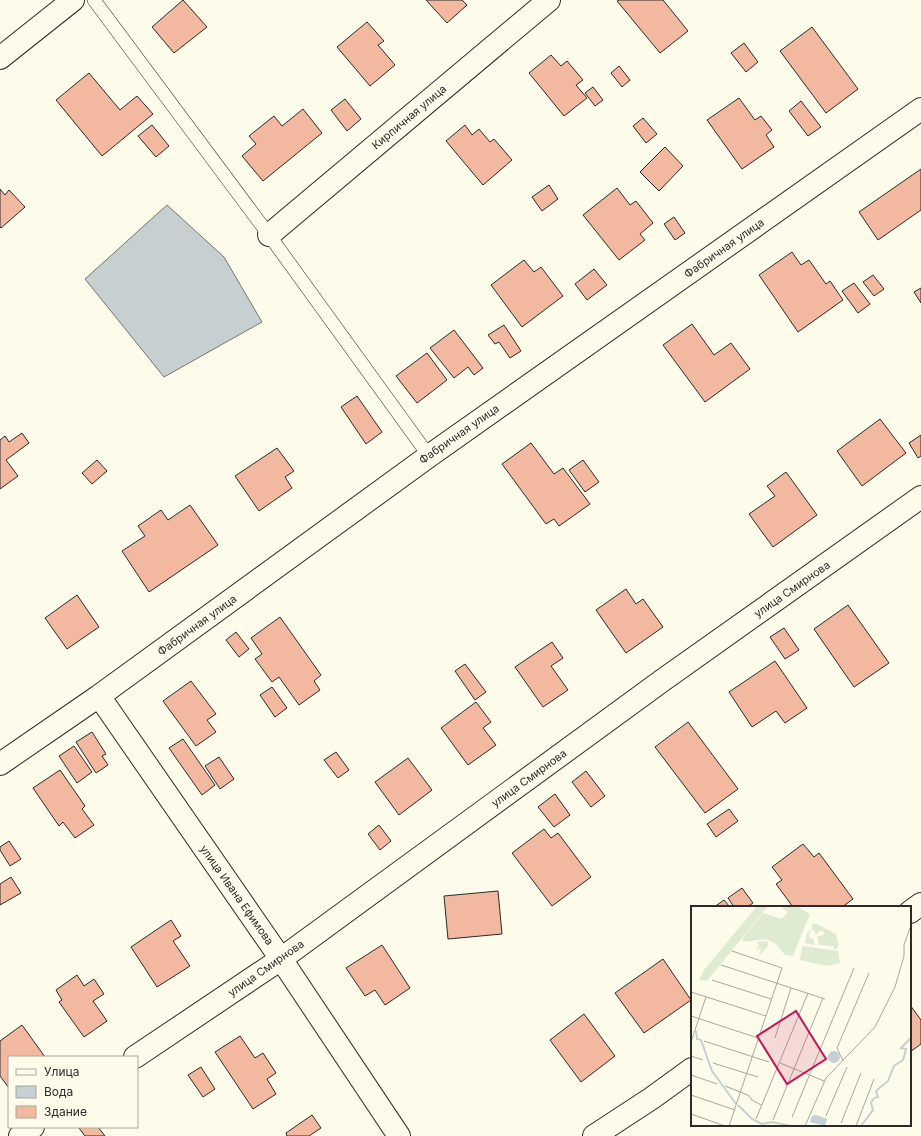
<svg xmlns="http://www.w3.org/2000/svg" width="921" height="1136" font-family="Inter,sans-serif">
	<rect width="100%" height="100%" fill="#fdfbea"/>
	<path fill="#c7d0d0" stroke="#74746e" d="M 167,205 L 224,257 L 262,322 L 164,377 L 85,279 Z"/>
	<path fill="#f2b8a0" stroke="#2b2b2b" d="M 183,0 L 207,27 L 174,53 L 152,27 Z
		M 426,0 L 462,0 L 467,5 L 447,23 Z
		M 619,0 L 663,0 L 688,31 L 660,53 L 617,1 Z
		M 367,22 L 384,41 L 378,45 L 395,65 L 370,86 L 337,47 Z
		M 812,27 L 858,89 L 826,113 L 780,51 Z
		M 744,43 L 758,62 L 746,72 L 731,53 Z
		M 551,55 L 561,66 L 567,61 L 583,80 L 576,85 L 587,98 L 564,116 L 529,73 Z
		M 619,66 L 630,80 L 622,87 L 611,73 Z
		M 89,73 L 120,110 L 137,96 L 153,114 L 102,156 L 56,100 Z
		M 593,87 L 603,100 L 595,106 L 585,93 Z
		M 739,98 L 755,120 L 761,116 L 772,130 L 766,135 L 774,147 L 742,169 L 707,120 Z
		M 345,99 L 361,119 L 347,131 L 331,110 Z
		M 801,101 L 821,127 L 808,136 L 789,111 Z
		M 303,109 L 322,133 L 263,181 L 242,156 L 256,144 L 249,136 L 274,116 L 282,126 Z
		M 643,118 L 657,134 L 646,143 L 633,126 Z
		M 152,125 L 169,146 L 156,157 L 138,136 Z
		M 465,125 L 472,135 L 479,129 L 490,142 L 494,139 L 512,160 L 483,185 L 446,141 Z
		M 665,147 L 683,166 L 659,191 L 640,172 Z
		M 921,169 L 921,210 L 878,240 L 859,212 Z
		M 549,185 L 558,199 L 542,211 L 532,197 Z
		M 617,188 L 630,205 L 636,201 L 653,223 L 640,234 L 645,240 L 619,260 L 583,215 Z
		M 0,189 L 5,195 L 9,190 L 25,207 L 1,228 L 0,227 Z
		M 674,217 L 685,233 L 675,240 L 664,224 Z
		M 792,252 L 801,265 L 809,260 L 826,284 L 830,281 L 843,300 L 798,332 L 759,275 Z
		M 524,260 L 534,272 L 541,267 L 563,296 L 522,327 L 491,285 Z
		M 594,269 L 607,285 L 587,300 L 575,284 Z
		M 873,275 L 884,289 L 874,296 L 863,282 Z
		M 854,283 L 870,304 L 858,313 L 842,291 Z
		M 921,288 L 921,303 L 914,292 Z
		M 692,324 L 714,355 L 731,343 L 750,369 L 705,402 L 663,345 Z
		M 504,325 L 521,351 L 510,358 L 499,342 L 495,344 L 488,335 Z
		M 454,330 L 483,368 L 474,375 L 468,367 L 454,378 L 430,348 Z
		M 427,353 L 447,380 L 417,403 L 396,376 Z
		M 357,396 L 382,432 L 366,444 L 341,407 Z
		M 880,419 L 906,453 L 862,486 L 837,451 Z
		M 22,433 L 29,443 L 6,460 L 18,476 L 0,489 L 0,440 L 5,436 L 9,442 Z
		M 921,435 L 921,456 L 918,458 L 909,443 Z
		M 531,443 L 554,474 L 563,468 L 590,504 L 559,526 L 554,519 L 546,524 L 502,464 Z
		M 277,448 L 294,471 L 285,477 L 292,488 L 259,511 L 235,476 Z
		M 97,460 L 107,471 L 92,484 L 82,473 Z
		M 583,460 L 599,482 L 585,492 L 569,470 Z
		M 786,472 L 817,515 L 773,547 L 749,514 L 775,496 L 767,486 Z
		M 190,505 L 218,545 L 149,592 L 122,551 L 145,536 L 138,526 L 161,510 L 168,520 Z
		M 626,589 L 636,604 L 643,599 L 663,627 L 626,653 L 596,610 Z
		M 77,595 L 99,627 L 67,649 L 45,618 Z
		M 848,605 L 889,663 L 854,687 L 814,629 Z
		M 280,617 L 321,675 L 314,681 L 320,690 L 299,705 L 279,677 L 272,682 L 255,659 L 262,654 L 251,638 Z
		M 784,628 L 799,650 L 785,659 L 770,637 Z
		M 236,632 L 249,649 L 239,657 L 226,640 Z
		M 552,642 L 563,658 L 551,666 L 568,690 L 543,707 L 515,667 Z
		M 775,661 L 807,708 L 785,723 L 776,711 L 752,727 L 729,692 Z
		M 465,664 L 486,692 L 475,700 L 455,671 Z
		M 191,681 L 216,714 L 207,720 L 216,732 L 196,746 L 163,701 Z
		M 272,687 L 287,708 L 275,717 L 260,695 Z
		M 476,702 L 491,722 L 483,728 L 496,745 L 468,765 L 441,728 Z
		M 688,722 L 738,789 L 705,813 L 655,747 Z
		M 92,732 L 106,754 L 102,756 L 108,765 L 96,773 L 76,742 Z
		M 183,739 L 215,785 L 202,795 L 169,748 Z
		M 74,746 L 92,772 L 77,783 L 59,756 Z
		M 336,752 L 349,770 L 338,778 L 324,760 Z
		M 219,757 L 234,779 L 220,789 L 205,766 Z
		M 408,758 L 432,790 L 399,815 L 375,782 Z
		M 60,770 L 85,806 L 82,809 L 94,825 L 75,838 L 63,822 L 59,826 L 33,788 Z
		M 586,771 L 605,796 L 591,807 L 572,782 Z
		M 555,794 L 570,815 L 554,827 L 538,807 Z
		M 729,809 L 738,821 L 716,837 L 707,824 Z
		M 379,825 L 391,841 L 380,850 L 368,834 Z
		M 544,829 L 551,838 L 558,833 L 591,877 L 552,906 L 512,853 Z
		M 9,841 L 21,859 L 10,866 L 0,850 L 0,847 Z
		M 803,844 L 814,857 L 819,853 L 853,899 L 842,907 L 793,907 L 776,884 L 782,880 L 772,867 Z
		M 11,877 L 21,893 L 0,905 L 0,884 Z
		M 742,888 L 753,903 L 747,907 L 734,907 L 728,898 Z
		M 498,891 L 502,934 L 448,939 L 444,896 Z
		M 724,900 L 730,907 L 714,907 Z
		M 171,920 L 181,936 L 173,941 L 190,966 L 157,987 L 131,947 Z
		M 382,945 L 410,988 L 385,1005 L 375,990 L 365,996 L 346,968 Z
		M 663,959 L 691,1000 L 644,1033 L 615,993 Z
		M 77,975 L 84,986 L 94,979 L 104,994 L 93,1001 L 107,1021 L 84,1037 L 59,1002 L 62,1000 L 56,990 Z
		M 910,1005 L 921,1020 L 921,1044 L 910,1052 Z
		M 584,1014 L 615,1056 L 581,1082 L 550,1040 Z
		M 22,1025 L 45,1057 L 9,1057 L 9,1088 L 0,1076 L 0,1041 Z
		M 240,1036 L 255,1058 L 263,1053 L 276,1073 L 267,1079 L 276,1094 L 253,1109 L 215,1052 Z
		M 201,1067 L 215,1089 L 203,1097 L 188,1075 Z
		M 312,1115 L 321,1128 L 309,1136 L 287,1136 L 286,1133 Z
		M 81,1127 L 98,1127 L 105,1136 L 85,1136 L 79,1128 Z"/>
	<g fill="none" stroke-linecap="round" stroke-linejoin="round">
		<defs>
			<path id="lane" d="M 94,0 L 269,235 L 429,456"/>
			<path id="street" d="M 0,58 L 73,0
				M 269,235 L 549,0
				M 99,696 L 281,959 L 399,1136
				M 0,764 L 99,696 L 429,456 L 921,109
				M 910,912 L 921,904
				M 135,1057 L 281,959 L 663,680 L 921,497
				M 20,1136 L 33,1127
				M 594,1136 L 652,1098 L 692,1069"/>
		</defs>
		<use href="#lane" stroke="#2b2b2b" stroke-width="14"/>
		<use href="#street" stroke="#2b2b2b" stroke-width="24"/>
		<use href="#lane" stroke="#fdfbea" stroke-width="13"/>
		<use href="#street" stroke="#fdfbea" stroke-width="22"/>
	</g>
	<g text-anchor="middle" stroke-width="3" stroke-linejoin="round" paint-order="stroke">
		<g font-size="11" fill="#2b2b2b" stroke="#fdfbea">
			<text transform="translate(409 117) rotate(-40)" y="4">Кирпичная улица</text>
			<text transform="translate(724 248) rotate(-35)" y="4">Фабричная улица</text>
			<text transform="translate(459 434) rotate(-35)" y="4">Фабричная улица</text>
			<text transform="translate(792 589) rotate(-35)" y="4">улица Смирнова</text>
			<text transform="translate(197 625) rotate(-36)" y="4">Фабричная улица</text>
			<text transform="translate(529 778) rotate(-36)" y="4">улица Смирнова</text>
			<text transform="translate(237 895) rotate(55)" y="4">улица Ивана Ефимова</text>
			<text transform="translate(266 968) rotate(-35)" y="4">улица Смирнова</text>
		</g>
	</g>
	<g transform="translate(691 906)">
		<rect width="220" height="220" fill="#fdfbea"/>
		<path d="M 66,0 L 77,0 L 16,75 L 8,74 L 13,64 ZM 92,0 L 105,0 L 119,8 L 102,50 L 94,49 L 85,38 L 75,33 L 52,36 L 52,32 L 72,7 L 91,13 L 97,6 L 92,3 ZM 126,18 L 145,28 L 148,40 L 144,44 L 142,40 L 128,39 L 126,31 L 134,28 L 130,24 L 125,29 L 122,23 L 118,28 L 118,31 L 123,34 L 123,39 L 114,37 L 116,27 L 120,24 L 122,18 ZM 74,35 L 77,36 L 77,40 L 68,50 L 70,43 L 68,42 L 64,46 L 68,39 L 66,36 ZM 111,40 L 147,45 L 149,57 L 136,60 L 109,54 Z" fill="#deebd1"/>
		<path d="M137 151a6 6 0 1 1 12 0a6 6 0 1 1-12 0ZM 125,209 L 136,213 L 134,220 L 119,216 L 121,210 Z" fill="#c7d0d0"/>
		<path fill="none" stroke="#c7d0d0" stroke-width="2" d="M 5,125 L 6,133 L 10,134 L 21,165 L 45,198M 47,199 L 61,213 L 71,218 L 81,216 L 100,220M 170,220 L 182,204 L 180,197 L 183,192 L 187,191 L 185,185 L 197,175 L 203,160 L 212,154 L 215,143 L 210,142 L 220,132"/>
		<path fill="none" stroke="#a9a89e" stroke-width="1" d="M 30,59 L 134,93M 21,74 L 80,93M 0,86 L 75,110M 0,110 L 67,132M 84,132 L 100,82M 13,135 L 78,156M 0,136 L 15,91M 0,150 L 12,154M 152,155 L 146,142 L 178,67M 22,157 L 67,171M 89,157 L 133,175M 0,169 L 26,178M 34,180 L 57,189 L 61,194 L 70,199M 0,189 L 44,204M 0,208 L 34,220M 135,210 L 156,161M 101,211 L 163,62M 65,213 L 117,87M 82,214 L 132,92M 150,217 L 170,167M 38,220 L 91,62 L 41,45M 114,220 L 135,172 L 184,121 L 204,81 L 213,50 L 213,39 L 220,19M 165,220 L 183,173"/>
		<path fill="#c2185b" fill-opacity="0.15" stroke="#c2185b" stroke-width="2" d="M 105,105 L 135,153 L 96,178 L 66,130 Z"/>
		<rect width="220" height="220" fill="none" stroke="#2b2b2b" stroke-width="2"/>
	</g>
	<rect x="8" y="1056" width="130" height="72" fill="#fdfbea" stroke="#a9a89e"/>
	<rect x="16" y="1069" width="20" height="6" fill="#fdfbea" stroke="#a9a89e"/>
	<text x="44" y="1076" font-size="12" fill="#2b2b2b">Улица</text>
	<rect x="16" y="1086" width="20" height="12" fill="#c7d0d0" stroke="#a9a89e"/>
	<text x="44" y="1096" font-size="12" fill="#2b2b2b">Вода</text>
	<rect x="16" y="1106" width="20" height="12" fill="#f2b8a0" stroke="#a9a89e"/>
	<text x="44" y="1116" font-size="12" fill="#2b2b2b">Здание</text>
</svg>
